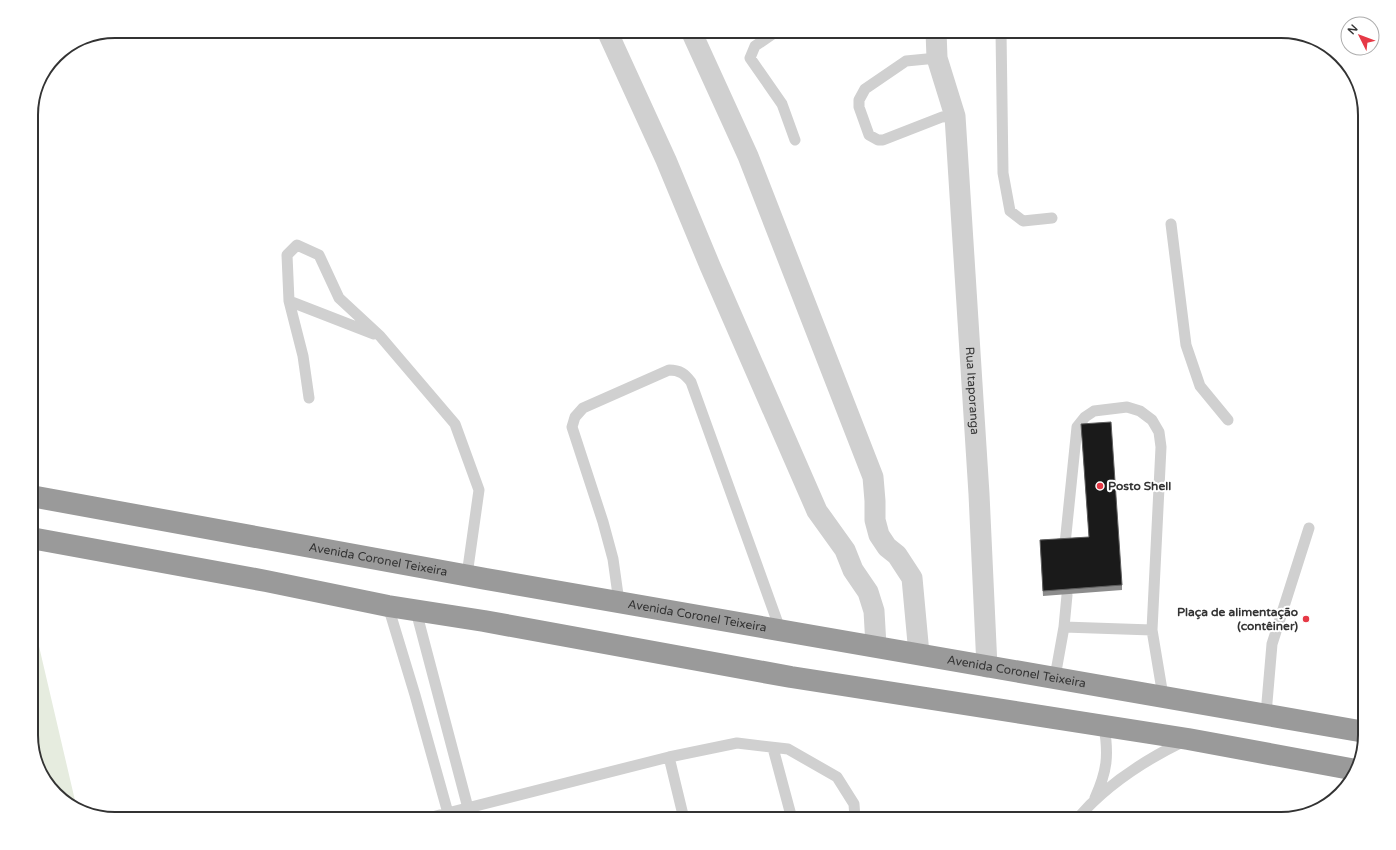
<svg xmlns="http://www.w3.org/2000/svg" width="1396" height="850" font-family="'Varela Round',sans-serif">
	<rect width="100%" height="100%" fill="#fff"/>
	<path fill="#e6ecdf" d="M 31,612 L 77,809 L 73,808 L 42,777 L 31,740 Z
		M 586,812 L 587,819 L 529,819 L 526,815 Z"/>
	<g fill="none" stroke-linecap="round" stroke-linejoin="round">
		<path stroke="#d0d0d0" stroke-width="11" d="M 777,31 L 755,46 L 750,58 L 782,104 L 795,140
			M 1001,31 L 1003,173 L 1010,211 L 1023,221 L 1052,218
			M 937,58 L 906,61 L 865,89 L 859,100 L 859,107 L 869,135 L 878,140 L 883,140 L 942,117 L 955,116
			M 1171,224 L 1186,345 L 1200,386 L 1228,420
			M 289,301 L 374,334
			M 309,398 L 303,356 L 289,301 L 287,255 L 297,245 L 319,255 L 339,298 L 380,336 L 455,424 L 479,490 L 467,575
			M 1065,544 L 1077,427 L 1085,417 L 1094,411 L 1127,407 L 1140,411 L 1152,420 L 1159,432 L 1161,447 L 1152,630 L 1163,696
			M 619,602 L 613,559 L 603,522 L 572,427 L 575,417 L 583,408 L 669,370 C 680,370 685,374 691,382 L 780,629
			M 388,606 L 415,695 L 448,813
			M 416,611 L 468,808
			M 1064,627 L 1152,630
			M 1055,677 L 1064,627 L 1067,595
			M 1266,714 L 1272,644 L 1309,528
			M 773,748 L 792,819
			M 669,757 L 684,819
			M 1095,798 C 1107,771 1109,756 1104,726
			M 424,819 L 669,757 L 737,743 L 788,749 L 837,777 L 854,804 L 855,819
			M 1077,819 C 1105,786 1145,760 1184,741"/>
		<g stroke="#d0d0d0" stroke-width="21">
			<path d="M 607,31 L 666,160 L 710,266 L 817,511 L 845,550 L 853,570 L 868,592 L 874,611 L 876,646"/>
			<path d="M 691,31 L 748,156 L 873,477 L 875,501 L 875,520 L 879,535 L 887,547 L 897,555 L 912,578 L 919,654"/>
			<path id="s1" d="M 936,31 L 937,58 L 955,116 L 979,494 L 987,667"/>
		</g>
		<g stroke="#9a9a9a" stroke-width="22">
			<path id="s2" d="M 31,496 L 486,579 L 1365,732"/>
			<path d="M 31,538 L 266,581 L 388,606 L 484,621 L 791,677 L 1188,739 L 1356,770"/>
		</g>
	</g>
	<path fill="#8c8c8c" d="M 1081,424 L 1122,585 L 1122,590 L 1043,596 L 1040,540 L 1089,537 Z"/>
	<path fill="#1a1a1a" stroke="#5f5f5f" d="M 1111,422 L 1122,585 L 1043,591 L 1040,540 L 1089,537 L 1081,424 Z"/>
	<g fill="#e63946" stroke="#fff" stroke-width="1.5">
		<circle cx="1100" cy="486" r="4"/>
		<circle cx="1306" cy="619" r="4"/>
	</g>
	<g text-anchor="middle" stroke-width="4" stroke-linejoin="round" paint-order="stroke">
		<g font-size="12" fill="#333" stroke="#fff">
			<text dy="4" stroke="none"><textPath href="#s1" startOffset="363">Rua Itaporanga</textPath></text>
			<text dy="4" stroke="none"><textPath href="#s2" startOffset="353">Avenida Coronel Teixeira</textPath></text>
			<text dy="4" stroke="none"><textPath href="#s2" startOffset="677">Avenida Coronel Teixeira</textPath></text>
			<text dy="4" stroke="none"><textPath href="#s2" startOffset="1001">Avenida Coronel Teixeira</textPath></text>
		</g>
		<g font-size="12" font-weight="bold" fill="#333" stroke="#fff" text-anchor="start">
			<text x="1108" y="490">Posto Shell</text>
			<text x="1298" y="616" text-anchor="end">Plaça de alimentação<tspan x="1298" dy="14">(contêiner)</tspan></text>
		</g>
	</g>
	<path d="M0 0H1396V850H0ZM115 38H1281A77 77 0 0 1 1358 115V735A77 77 0 0 1 1281 812H115A77 77 0 0 1 38 735V115A77 77 0 0 1 115 38Z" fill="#fff" fill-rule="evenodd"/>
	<path fill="none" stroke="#333" stroke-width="2" d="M115 38H1281A77 77 0 0 1 1358 115V735A77 77 0 0 1 1281 812H115A77 77 0 0 1 38 735V115A77 77 0 0 1 115 38Z"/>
	<g transform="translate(1360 36) rotate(312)"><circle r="19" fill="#ffffff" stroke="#adadad"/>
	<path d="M0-3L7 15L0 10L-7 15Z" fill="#e63946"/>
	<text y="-6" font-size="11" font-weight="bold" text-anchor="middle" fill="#333333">N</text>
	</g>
</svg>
